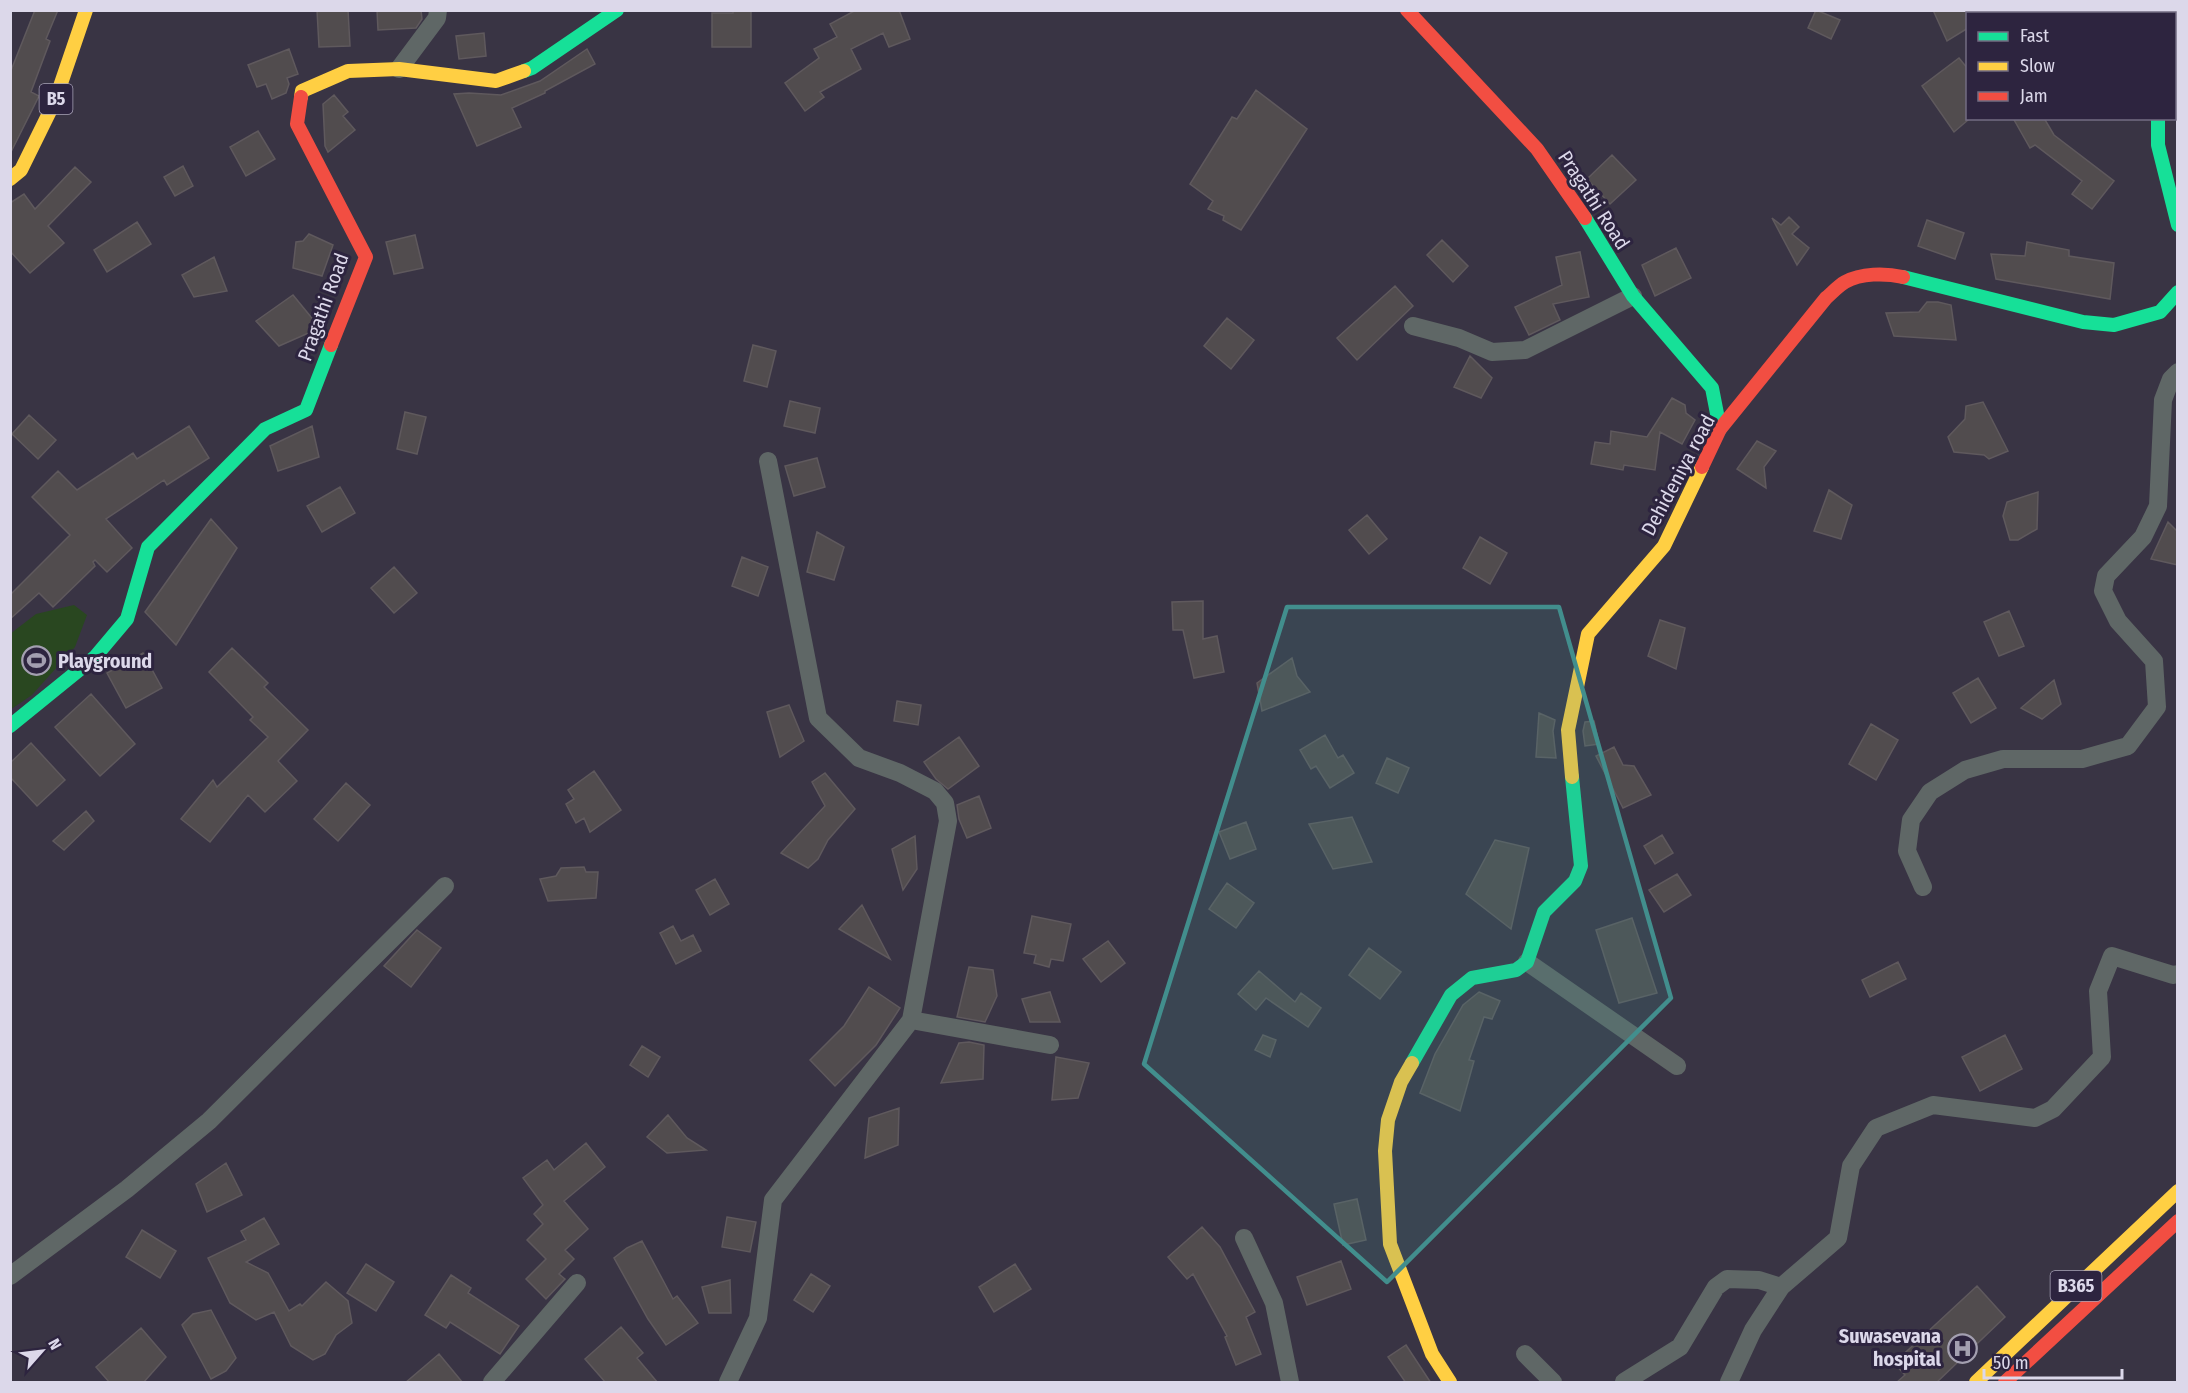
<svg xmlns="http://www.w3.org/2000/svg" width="2188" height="1393" font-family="'Fira Sans Condensed',sans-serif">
	<rect width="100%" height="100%" fill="#393444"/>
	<path fill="#294720" d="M 74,605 L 87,615 L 75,647 L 32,695 L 10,710 L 10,634 L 36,614 Z"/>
	<path fill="#514c4e" stroke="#5f595d" stroke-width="1.5" d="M 35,10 L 58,10 L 46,39 L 50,41 L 31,92 L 39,96 L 10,154 L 10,73 Z
		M 317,10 L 348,10 L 350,46 L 319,47 Z
		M 377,10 L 421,10 L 422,19 L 416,28 L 378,30 Z
		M 733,10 L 751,10 L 751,47 L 712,47 L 712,13 L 733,13 Z
		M 856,10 L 899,10 L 910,39 L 889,47 L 883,33 L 851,49 L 861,69 L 820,92 L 824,97 L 805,111 L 785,83 L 819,58 L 814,49 L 837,37 L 830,24 Z
		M 1816,10 L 1840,20 L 1831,39 L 1808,28 Z
		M 1933,10 L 1968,10 L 1968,28 L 1947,41 Z
		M 484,33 L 486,56 L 459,59 L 456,36 Z
		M 289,49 L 298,74 L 287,78 L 289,84 L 286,93 L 272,99 L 266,84 L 257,87 L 248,65 Z
		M 587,49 L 595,64 L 545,91 L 545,93 L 512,108 L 521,127 L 477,146 L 454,94 L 469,93 L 501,95 L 540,81 Z
		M 1959,58 L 1968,69 L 1968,120 L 1954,132 L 1922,86 Z
		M 1256,90 L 1307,129 L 1241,230 L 1223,220 L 1224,216 L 1208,209 L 1213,201 L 1190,184 L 1232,117 L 1237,119 Z
		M 334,95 L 348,112 L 343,116 L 355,130 L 328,152 L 325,146 L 323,104 Z
		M 2013,118 L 2044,118 L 2054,135 L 2114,181 L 2092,209 L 2072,194 L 2082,181 L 2035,145 L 2030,148 Z
		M 258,131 L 275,159 L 246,176 L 230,147 Z
		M 1612,155 L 1636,180 L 1610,204 L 1587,179 Z
		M 183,166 L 193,186 L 175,196 L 164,177 Z
		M 75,167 L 91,182 L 48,226 L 64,243 L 30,273 L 10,251 L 10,203 L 24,194 L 35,209 Z
		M 1789,217 L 1799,227 L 1792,234 L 1809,248 L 1797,265 L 1772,218 L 1781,225 Z
		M 1927,220 L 1964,233 L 1955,259 L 1918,246 Z
		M 137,222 L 151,244 L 107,272 L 94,250 Z
		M 309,234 L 333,245 L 322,276 L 293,268 L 296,242 L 303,241 Z
		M 415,235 L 423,268 L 394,274 L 386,242 Z
		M 1442,240 L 1468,266 L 1453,282 L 1427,255 Z
		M 2027,242 L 2069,250 L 2069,256 L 2114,263 L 2110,299 L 1996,279 L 1991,254 L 2025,256 Z
		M 1676,248 L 1691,278 L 1655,296 L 1642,265 Z
		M 1580,252 L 1589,297 L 1553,304 L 1560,320 L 1529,335 L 1515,307 L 1562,285 L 1556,257 Z
		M 214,257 L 227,291 L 194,297 L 182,275 Z
		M 1395,286 L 1413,306 L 1357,360 L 1337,338 Z
		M 293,295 L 320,328 L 279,346 L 256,321 Z
		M 1927,302 L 1938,302 L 1951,305 L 1956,340 L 1894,336 L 1886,313 L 1919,312 Z
		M 1227,318 L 1254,340 L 1231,369 L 1204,346 Z
		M 753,345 L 776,351 L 767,387 L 744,381 Z
		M 1470,356 L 1492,378 L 1481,398 L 1454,387 Z
		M 1672,398 L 1685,405 L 1686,413 L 1695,420 L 1682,444 L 1660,432 L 1655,470 L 1624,465 L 1623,470 L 1591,464 L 1595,442 L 1610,444 L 1611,431 L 1647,437 Z
		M 790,401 L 820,408 L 815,433 L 784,426 Z
		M 1983,402 L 2008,451 L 1989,459 L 1984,455 L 1954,452 L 1948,437 L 1965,419 L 1966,406 Z
		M 405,412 L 426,417 L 417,454 L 397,449 Z
		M 29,415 L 56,440 L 38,459 L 12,434 Z
		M 189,426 L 209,458 L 167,485 L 164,480 L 106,519 L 132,548 L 107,572 L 95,560 L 93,562 L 95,566 L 53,607 L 39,593 L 10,619 L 10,595 L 70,535 L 32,497 L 58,471 L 77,490 L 133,453 L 137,459 Z
		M 312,426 L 319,457 L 278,471 L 270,446 Z
		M 1757,441 L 1776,451 L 1764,467 L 1766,488 L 1737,469 Z
		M 817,458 L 825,487 L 794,496 L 785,466 Z
		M 340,487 L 355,513 L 322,532 L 307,506 Z
		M 1829,490 L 1852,505 L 1841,539 L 1814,531 Z
		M 2038,492 L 2037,529 L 2018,540 L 2010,540 L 2003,516 L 2007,502 Z
		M 1367,515 L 1387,539 L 1369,554 L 1349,530 Z
		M 211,519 L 237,548 L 176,645 L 145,612 Z
		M 2168,522 L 2178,532 L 2178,565 L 2151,559 Z
		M 817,532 L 844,547 L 834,580 L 807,572 Z
		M 1480,537 L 1507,553 L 1490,584 L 1463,568 Z
		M 742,557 L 768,567 L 758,596 L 732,586 Z
		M 394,567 L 417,593 L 394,613 L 371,588 Z
		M 1203,601 L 1203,639 L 1217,636 L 1224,672 L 1194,678 L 1183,630 L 1173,630 L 1172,602 Z
		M 2009,611 L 2024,646 L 1999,656 L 1984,622 Z
		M 1660,620 L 1685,628 L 1676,669 L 1648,656 Z
		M 232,648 L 268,683 L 264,687 L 308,730 L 278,761 L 297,781 L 265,812 L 248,795 L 210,842 L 181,819 L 213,780 L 217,787 L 268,737 L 250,720 L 253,717 L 209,672 Z
		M 143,653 L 162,688 L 126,708 L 107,673 Z
		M 1292,658 L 1297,676 L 1310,692 L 1262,711 L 1257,683 Z
		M 1978,678 L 1996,708 L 1971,723 L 1953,693 Z
		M 2054,680 L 2061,704 L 2042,719 L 2021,708 Z
		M 91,694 L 135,744 L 100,776 L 55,727 Z
		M 897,701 L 921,705 L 918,725 L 894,721 Z
		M 789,705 L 804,741 L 780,757 L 767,712 Z
		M 1539,713 L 1555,720 L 1553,731 L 1556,758 L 1536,757 Z
		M 1594,721 L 1599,744 L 1585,746 L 1583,731 L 1585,722 Z
		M 1871,724 L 1898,740 L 1876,780 L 1849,764 Z
		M 1325,735 L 1338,758 L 1343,755 L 1354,773 L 1330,788 L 1316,766 L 1311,769 L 1300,750 Z
		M 959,737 L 979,766 L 948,789 L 936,779 L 924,762 Z
		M 31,743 L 65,780 L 37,806 L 10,777 L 10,763 Z
		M 1614,747 L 1623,765 L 1634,766 L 1651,795 L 1623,808 L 1596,756 Z
		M 1387,758 L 1409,768 L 1398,793 L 1376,783 Z
		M 594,771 L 621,810 L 590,832 L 584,818 L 576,823 L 566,804 L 574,799 L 568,790 Z
		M 825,773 L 855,809 L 828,840 L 818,859 L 808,868 L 781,853 L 825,806 L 812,782 Z
		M 346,783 L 370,805 L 338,841 L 314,819 Z
		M 979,796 L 991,828 L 967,838 L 959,819 L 957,805 Z
		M 86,811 L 94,821 L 64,850 L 53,841 Z
		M 1352,817 L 1372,862 L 1333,869 L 1309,824 Z
		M 1246,822 L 1256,849 L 1230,859 L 1219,832 Z
		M 1662,835 L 1673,853 L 1655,864 L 1644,846 Z
		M 915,836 L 917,869 L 903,890 L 892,849 Z
		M 1495,840 L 1529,848 L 1511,929 L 1466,894 Z
		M 584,867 L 586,872 L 598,872 L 596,898 L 548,901 L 540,879 L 556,876 L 561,868 Z
		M 1677,874 L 1691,895 L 1664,912 L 1649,890 Z
		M 715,879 L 729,904 L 710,915 L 696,890 Z
		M 1227,883 L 1254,903 L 1236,928 L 1209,909 Z
		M 862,905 L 890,959 L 839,929 Z
		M 1032,916 L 1071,924 L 1063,961 L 1051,959 L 1049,967 L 1034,963 L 1036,955 L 1024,953 Z
		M 1632,918 L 1657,993 L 1619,1003 L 1596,930 Z
		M 673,926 L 681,941 L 693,935 L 701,951 L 676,964 L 660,933 Z
		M 417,930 L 441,948 L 411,987 L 384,966 Z
		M 1108,941 L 1125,963 L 1101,982 L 1083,959 Z
		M 1369,948 L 1401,972 L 1380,999 L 1349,975 Z
		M 1898,962 L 1906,979 L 1870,997 L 1862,980 Z
		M 969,967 L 993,970 L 997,996 L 985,1022 L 957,1017 Z
		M 1259,971 L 1295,1002 L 1301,993 L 1321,1008 L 1308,1027 L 1266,998 L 1256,1010 L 1238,994 Z
		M 869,987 L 900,1008 L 876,1045 L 835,1086 L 810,1060 L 844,1026 Z
		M 1050,992 L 1060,1022 L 1030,1022 L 1022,999 Z
		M 1479,992 L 1500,1001 L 1492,1019 L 1484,1017 L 1469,1060 L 1474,1061 L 1460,1111 L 1420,1093 L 1435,1054 L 1463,1005 Z
		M 1263,1035 L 1276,1040 L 1270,1057 L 1255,1050 Z
		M 2005,1035 L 2022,1069 L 1980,1091 L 1962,1057 Z
		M 969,1042 L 984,1045 L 983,1079 L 941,1083 L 959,1043 Z
		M 642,1046 L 660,1057 L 648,1077 L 630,1065 Z
		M 1056,1057 L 1089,1063 L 1078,1098 L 1052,1100 Z
		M 899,1108 L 898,1145 L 865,1158 L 869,1118 Z
		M 668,1115 L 687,1138 L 706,1150 L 667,1153 L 647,1137 Z
		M 586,1143 L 605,1167 L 564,1201 L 588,1229 L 565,1250 L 574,1259 L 559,1274 L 565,1279 L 546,1299 L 526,1279 L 546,1259 L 527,1240 L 543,1224 L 534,1214 L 543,1205 L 523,1178 L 547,1160 L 554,1170 Z
		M 226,1163 L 242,1195 L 207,1212 L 196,1184 Z
		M 1357,1199 L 1366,1240 L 1343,1245 L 1334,1204 Z
		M 727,1217 L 756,1222 L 750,1252 L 722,1247 Z
		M 264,1218 L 279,1244 L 246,1262 L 268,1273 L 289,1311 L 300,1304 L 302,1306 L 326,1282 L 348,1301 L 352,1323 L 336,1335 L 325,1354 L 313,1360 L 291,1346 L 274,1312 L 256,1320 L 230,1303 L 208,1258 L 246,1240 L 241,1231 Z
		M 1202,1227 L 1220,1247 L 1255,1312 L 1246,1317 L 1261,1354 L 1236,1365 L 1225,1337 L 1227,1336 L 1193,1274 L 1187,1279 L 1168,1257 Z
		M 142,1230 L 176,1251 L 160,1278 L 126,1257 Z
		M 642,1241 L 673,1299 L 677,1296 L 698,1323 L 666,1345 L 648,1319 L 614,1258 L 627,1248 Z
		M 1341,1261 L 1351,1289 L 1307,1305 L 1297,1277 Z
		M 366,1264 L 394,1282 L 376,1311 L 347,1293 Z
		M 1015,1264 L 1031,1289 L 994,1312 L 979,1287 Z
		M 811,1274 L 830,1286 L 813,1312 L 794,1300 Z
		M 451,1275 L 471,1288 L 468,1293 L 519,1326 L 500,1354 L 450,1322 L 446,1328 L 425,1315 Z
		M 730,1280 L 731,1313 L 709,1313 L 702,1287 Z
		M 1977,1286 L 2005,1317 L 1936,1383 L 1896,1383 L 1905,1375 L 1894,1363 Z
		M 211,1310 L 236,1358 L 226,1371 L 211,1379 L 182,1325 L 193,1314 Z
		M 621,1327 L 643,1353 L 637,1358 L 658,1383 L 606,1383 L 585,1359 Z
		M 141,1328 L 166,1357 L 143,1383 L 110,1383 L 96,1367 Z
		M 1406,1345 L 1431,1383 L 1406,1383 L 1388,1357 Z
		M 439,1354 L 463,1383 L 405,1383 Z"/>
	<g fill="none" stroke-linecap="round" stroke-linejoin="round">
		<path stroke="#5f6766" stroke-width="18" d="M 399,69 L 437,18 L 438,10
			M 1413,326 L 1459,338 L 1492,352 L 1525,350 L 1633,296
			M 1923,887 L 1907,851 L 1911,820 L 1930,792 L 1965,770 L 2003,759 L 2082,759 L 2128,746 L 2157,707 L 2154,661 L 2118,621 L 2103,591 L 2106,576 L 2143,537 L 2158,506 L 2163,400 L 2171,379 L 2178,372
			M 1527,962 L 1677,1066
			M 911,1020 L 1050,1045
			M 1244,1238 L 1274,1303 L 1290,1382
			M 10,1276 L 127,1189 L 209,1121 L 445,886
			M 1525,1354 L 1553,1382
			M 492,1382 L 577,1283
			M 728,1382 L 758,1318 L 773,1200 L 911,1020 L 948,821 L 945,803 L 935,791 L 900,773 L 859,758 L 818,718 L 768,461
			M 1624,1382 L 1680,1347 L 1716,1287 L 1727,1279 L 1759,1280 L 1781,1287
			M 1729,1382 L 1753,1330 L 1781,1287 L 1838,1238 L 1851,1166 L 1876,1128 L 1933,1105 L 2035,1118 L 2053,1109 L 2102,1057 L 2098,991 L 2112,956 L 2173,975 L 2178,974"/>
		<path stroke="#16e098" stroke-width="14" d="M 524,71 L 532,68 L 617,10
			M 2174,72 L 2178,64
			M 2158,118 L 2158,145 L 2178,225
			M 1585,218 L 1633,296 L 1712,388 L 1720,429
			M 1903,277 L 2083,322 L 2114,325 L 2160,312 L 2178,292
			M 10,726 L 95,657 L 127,619 L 148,547 L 265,429 L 306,410 L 331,345
			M 1412,1063 L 1451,995 L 1472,978 L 1516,970 L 1527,962 L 1544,912 L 1575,881 L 1581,866 L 1572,777"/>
		<path stroke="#ffcf43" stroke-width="14" d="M 301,97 L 302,91 L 348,71 L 399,69 L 496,81 L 524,71
			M 10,179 L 21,170 L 55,101 L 86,10
			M 1572,777 L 1568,730 L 1588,634 L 1664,546 L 1702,467
			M 1412,1063 L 1401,1082 L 1388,1120 L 1385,1151 L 1390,1244 L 1432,1354 L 1450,1382
			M 1976,1382 L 2178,1191"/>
		<path stroke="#f24e42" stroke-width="14" d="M 1407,10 L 1537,149 L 1585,218
			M 301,97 L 297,124 L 366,257 L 331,345
			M 1702,467 L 1720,429 L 1826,298 C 1832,293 1838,286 1845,282 C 1861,273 1885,273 1903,277
			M 2005,1382 L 2178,1221"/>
	</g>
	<path fill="#428e8d" fill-opacity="0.2" stroke="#428e8d" stroke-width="4.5" stroke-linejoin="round" d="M 1287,607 L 1559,607 L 1671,998 L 1387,1282 L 1144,1064 Z"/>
	<defs>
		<symbol id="stadium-ring" viewBox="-11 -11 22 22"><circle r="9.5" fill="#2d243f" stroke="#a39fb0" stroke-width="1.5"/><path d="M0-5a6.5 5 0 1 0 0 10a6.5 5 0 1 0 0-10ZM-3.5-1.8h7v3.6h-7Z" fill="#a39fb0"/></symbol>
		<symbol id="hospital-ring" viewBox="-11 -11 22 22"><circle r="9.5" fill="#2d243f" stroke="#a39fb0" stroke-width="1.5"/><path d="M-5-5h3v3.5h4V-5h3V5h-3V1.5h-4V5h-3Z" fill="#a39fb0"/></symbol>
	</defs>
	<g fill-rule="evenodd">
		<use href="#stadium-ring" x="20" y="644" width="33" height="33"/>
		<use href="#hospital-ring" x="1946" y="1332" width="33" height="33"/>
	</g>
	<g text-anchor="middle" stroke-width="6" stroke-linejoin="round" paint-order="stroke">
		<g fill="#2d243f" stroke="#a8a2b7" stroke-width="1.5">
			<rect x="39.5" y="84" width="33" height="30" rx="4.5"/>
			<rect x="2050.5" y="1271" width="51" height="30" rx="4.5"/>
		</g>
		<g font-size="18" font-weight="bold" fill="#dcd8ea">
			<text x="56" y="105">B5</text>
			<text x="2076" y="1292">B365</text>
		</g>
		<g font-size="20" fill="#dcd8ea" stroke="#2d243f">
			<text transform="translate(1594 200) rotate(57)" y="7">Pragathi Road</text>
			<text transform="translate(323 307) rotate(-70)" y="7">Pragathi Road</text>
			<text transform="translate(1678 475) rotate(-62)" y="7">Dehideniya road</text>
		</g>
		<g font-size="20" font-weight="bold" fill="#dcd8ea" stroke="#2d243f" text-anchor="start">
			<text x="58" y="668">Playground</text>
			<text x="1941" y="1343" text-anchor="end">Suwasevana<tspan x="1941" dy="23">hospital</tspan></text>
		</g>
	</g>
	<rect width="2188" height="1393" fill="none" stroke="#dcd8ea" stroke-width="24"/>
	<rect x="1966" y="12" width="210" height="108" fill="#2d243f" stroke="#736c83" stroke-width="1.5"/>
	<rect x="1978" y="32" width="30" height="9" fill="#16e098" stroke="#736c83" stroke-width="1.5"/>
	<text x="2020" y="42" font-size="18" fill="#dcd8ea">Fast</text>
	<rect x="1978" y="62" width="30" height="9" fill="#ffcf43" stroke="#736c83" stroke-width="1.5"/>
	<text x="2020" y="72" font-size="18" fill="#dcd8ea">Slow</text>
	<rect x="1978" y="92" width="30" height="9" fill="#f24e42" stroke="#736c83" stroke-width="1.5"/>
	<text x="2020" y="102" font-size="18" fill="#dcd8ea">Jam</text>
	<g transform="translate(42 1351) rotate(62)" stroke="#2d243f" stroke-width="4.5" paint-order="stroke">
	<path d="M0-4.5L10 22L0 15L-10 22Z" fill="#dcd8ea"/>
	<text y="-9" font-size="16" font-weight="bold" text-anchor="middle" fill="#dcd8ea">N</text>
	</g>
	<path d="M1984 1369v9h138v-9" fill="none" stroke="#dcd8ea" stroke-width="3"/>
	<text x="1993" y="1369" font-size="18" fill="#dcd8ea" stroke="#2d243f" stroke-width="4.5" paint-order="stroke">50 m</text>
</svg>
